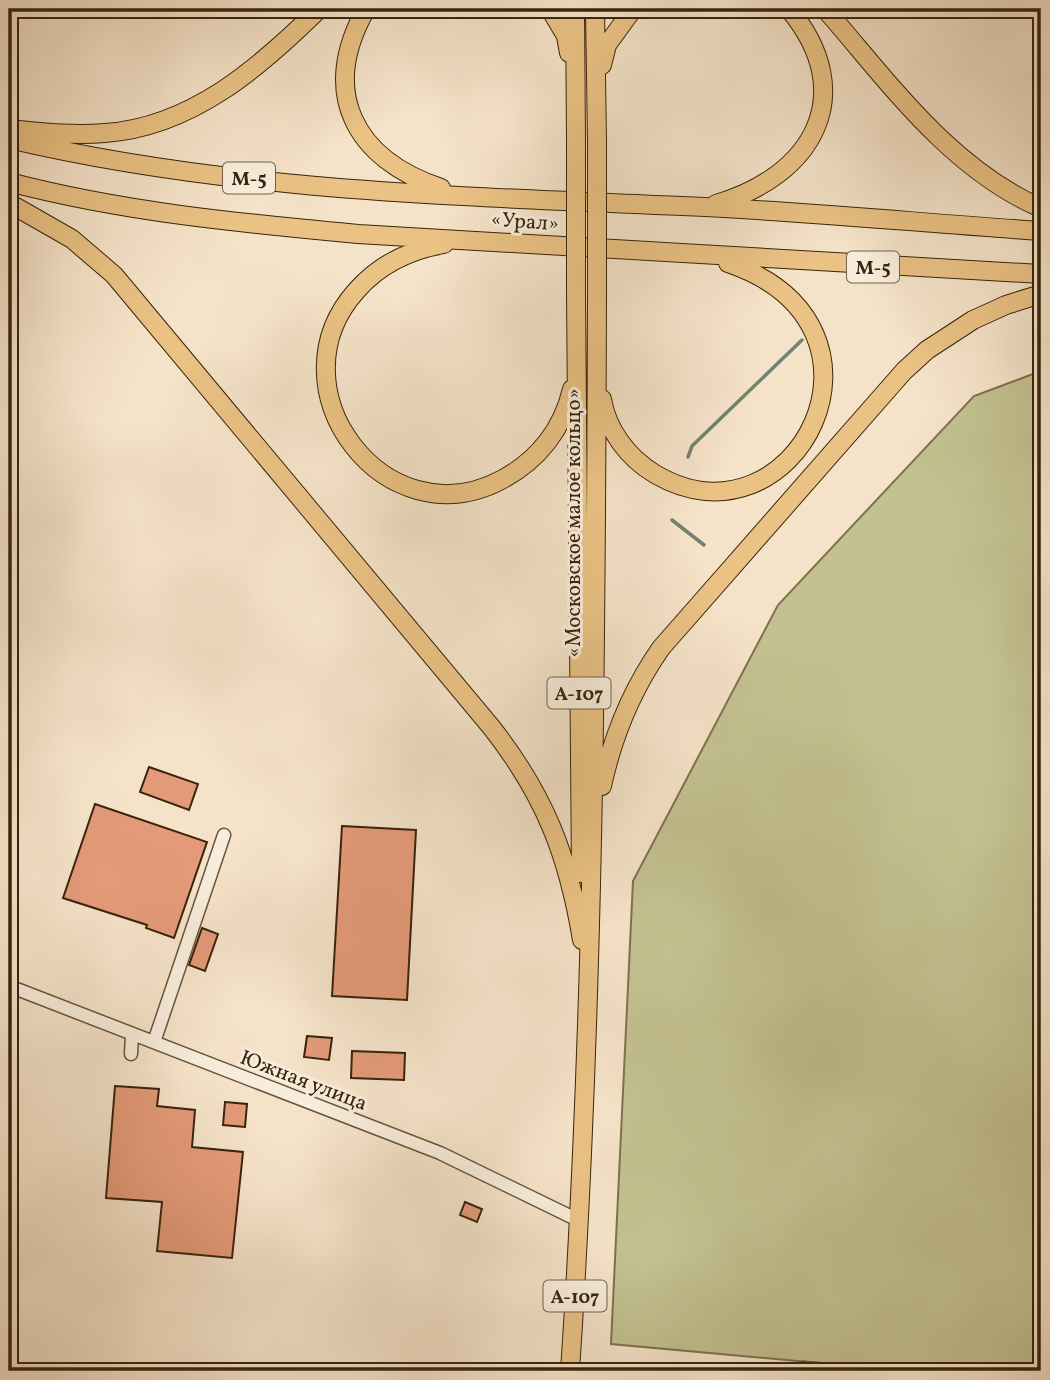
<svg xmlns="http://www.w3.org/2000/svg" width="1050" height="1380" font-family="Vollkorn,serif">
	<rect width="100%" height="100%" fill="#f5e3c9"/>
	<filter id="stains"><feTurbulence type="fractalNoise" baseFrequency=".00286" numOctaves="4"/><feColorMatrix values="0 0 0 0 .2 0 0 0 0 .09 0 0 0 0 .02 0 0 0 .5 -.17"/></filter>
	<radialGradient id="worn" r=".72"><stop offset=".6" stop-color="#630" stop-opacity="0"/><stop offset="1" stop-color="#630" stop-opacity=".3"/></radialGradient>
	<path fill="#c3c191" stroke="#7d724e" stroke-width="2" d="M 1041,371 L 1041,1371 L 907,1371 L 611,1344 L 633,881 L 778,605 L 974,396 Z"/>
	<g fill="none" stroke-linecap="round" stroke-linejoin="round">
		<path stroke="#748071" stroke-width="3.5" d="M 688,457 L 692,446 L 802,340
			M 672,520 L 704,545"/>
	</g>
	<path fill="#e49a79" stroke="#37240c" stroke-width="2" d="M 149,767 L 198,784 L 189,810 L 140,792 Z
		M 95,804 L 207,842 L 174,938 L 146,928 L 147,925 L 63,898 Z
		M 342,826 L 416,830 L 407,1000 L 332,996 Z
		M 202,928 L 218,934 L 205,971 L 189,965 Z
		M 307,1036 L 332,1038 L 329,1060 L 304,1057 Z
		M 352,1051 L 405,1053 L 404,1080 L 351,1078 Z
		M 115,1086 L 159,1089 L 157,1106 L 195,1110 L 192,1147 L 243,1152 L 232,1258 L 157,1251 L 162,1202 L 106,1198 Z
		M 225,1102 L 247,1104 L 245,1127 L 223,1125 Z
		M 465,1202 L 482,1209 L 477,1222 L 460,1215 Z"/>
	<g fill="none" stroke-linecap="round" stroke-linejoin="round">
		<defs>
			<path id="minor" d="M 9,986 L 440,1153 L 580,1221
				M 154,1042 L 224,835
				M 131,1054 L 132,1034
				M 803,1368 L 840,1371"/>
			<path id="highway" d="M 366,9 C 319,92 354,159 441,188
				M 550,9 L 566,36 L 569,53
				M 575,9 L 576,141
				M 595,9 L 597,142
				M 825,9 C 888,81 950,169 1041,208
				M 602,65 L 607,45 L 633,9
				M 9,129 C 41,132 73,136 105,133 C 192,127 260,67 319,9
				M 9,139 C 229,191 457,196 682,206 C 802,211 922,223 1041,231
				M 9,182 C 123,212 240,223 358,234 L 1041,274
				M 9,203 L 72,239 L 114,275 L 492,728 C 545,796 568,855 582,940
				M 716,204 C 813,176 860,94 789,9
				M 444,244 C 409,250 380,264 357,290 C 268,388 386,543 503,479 C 538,460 563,429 572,389
				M 576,294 L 581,873
				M 602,399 C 607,430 628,458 655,474 C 794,556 914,326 728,263
				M 602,786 C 613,735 631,691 661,648 L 904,371 L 927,350 L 973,320 L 1006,305 L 1041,294
				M 570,1371 C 594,1013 596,653 597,294"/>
		</defs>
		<use href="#minor" stroke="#66543b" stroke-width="15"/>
		<use href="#highway" stroke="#37240c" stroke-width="20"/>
		<use href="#minor" stroke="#f8eddc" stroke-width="12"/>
		<use href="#highway" stroke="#eac284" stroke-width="18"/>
		<defs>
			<path id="highway-bridge" d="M 576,141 L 576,294
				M 597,294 L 597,142"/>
		</defs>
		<use href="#highway-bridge" stroke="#37240c" stroke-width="20" stroke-linecap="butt"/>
		<use href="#highway-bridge" stroke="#eac284" stroke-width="18"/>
	</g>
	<g text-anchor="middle" stroke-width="6" stroke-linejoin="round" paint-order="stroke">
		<g fill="#f8eddc" stroke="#71604a" stroke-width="2">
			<rect x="223" y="162.5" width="52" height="31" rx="5"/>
			<rect x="847" y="251.5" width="52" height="31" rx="5"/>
			<rect x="547.5" y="677.5" width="63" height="31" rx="5"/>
			<rect x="543.5" y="1280.5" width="63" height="31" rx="5"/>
		</g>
		<g font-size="19" font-weight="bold" fill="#37240c">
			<text x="249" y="185">М-5</text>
			<text x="873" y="274">М-5</text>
			<text x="579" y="700">А-107</text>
			<text x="575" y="1303">А-107</text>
		</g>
		<g font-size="21" fill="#37240c" stroke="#f8eddc">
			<text transform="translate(525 221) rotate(4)" y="7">«Урал»</text>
			<text transform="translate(573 523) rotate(-90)" y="7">«Московское малое кольцо»</text>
			<text transform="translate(304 1080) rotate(21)" y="7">Южная улица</text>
		</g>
	</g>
	<rect width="1050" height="1380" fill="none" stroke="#f5e3c9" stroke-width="35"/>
	<rect x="10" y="10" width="1029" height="1359" fill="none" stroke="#37240c" stroke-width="3.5"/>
	<rect x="18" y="18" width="1015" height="1345" fill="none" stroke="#37240c" stroke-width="2"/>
	<rect width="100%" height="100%" filter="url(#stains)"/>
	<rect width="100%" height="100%" fill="url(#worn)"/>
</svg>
